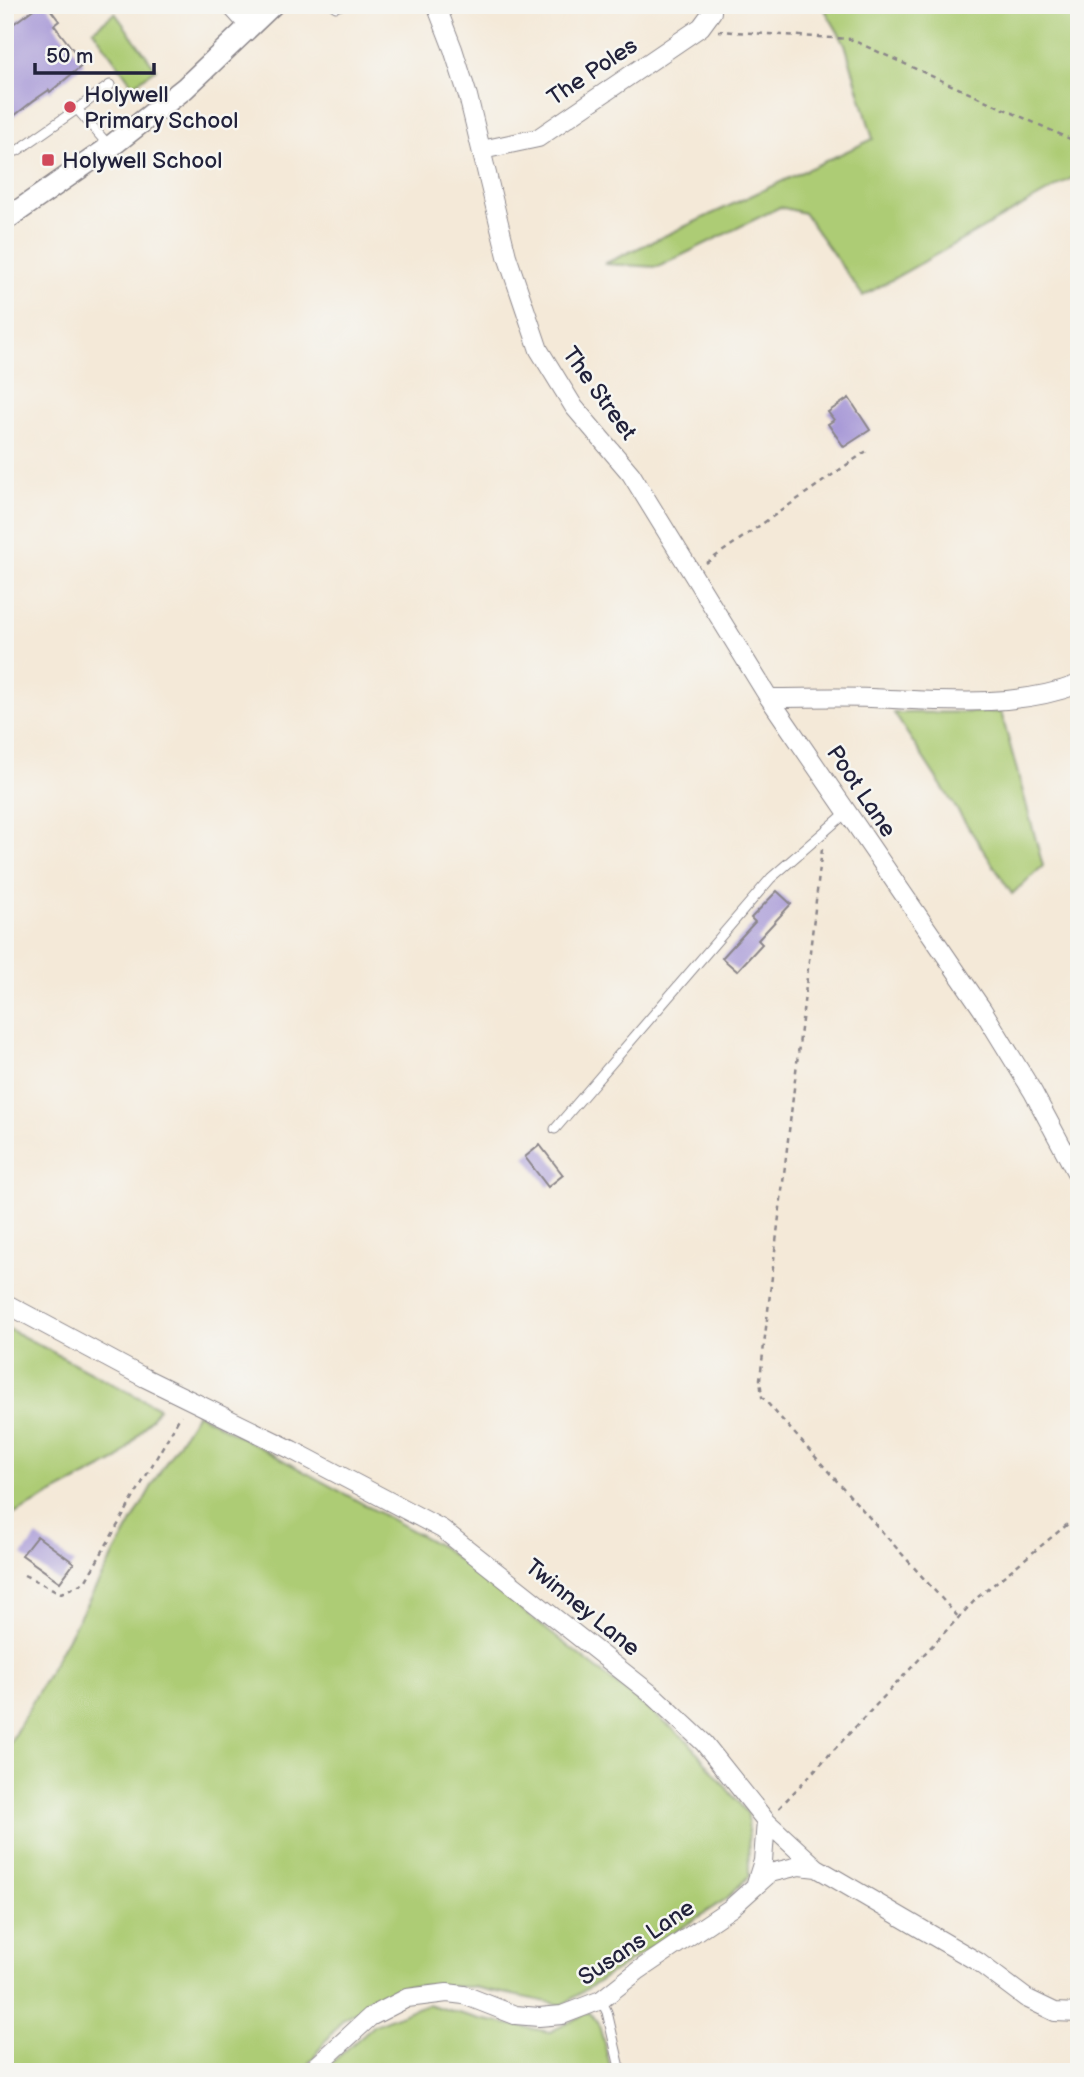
<svg xmlns="http://www.w3.org/2000/svg" width="1084" height="2077" font-family="'Balsamiq Sans',sans-serif">
	<rect width="100%" height="100%" fill="#f6f6f2"/>
	<filter id="ink" filterUnits="userSpaceOnUse"><feTurbulence type="fractalNoise" baseFrequency=".0143" numOctaves="2"/><feDisplacementMap in="SourceGraphic" scale="14" xChannelSelector="R" yChannelSelector="G"/><feConvolveMatrix kernelMatrix="1 2 1 2 8 2 1 2 1" color-interpolation-filters="sRGB"/></filter>
	<filter id="wash" filterUnits="userSpaceOnUse"><feTurbulence type="fractalNoise" baseFrequency=".00686" numOctaves="4" result="noise"/><feDisplacementMap in="SourceGraphic" scale="28" xChannelSelector="R" yChannelSelector="G"/><feGaussianBlur stdDeviation="1.57" result="paint"/><feColorMatrix in="noise" values="0 0 0 0 0 0 0 0 0 0 0 0 0 0 0 0 0 1.4 0 .05"/><feComposite in="paint" operator="in"/></filter>
	<g filter="url(#wash)">
		<rect width="100%" height="100%" fill="#f4e9d8"/>
		<path fill="#adcc74" stroke="#687758" stroke-width="2" d="M 822,5 L 1079,5 L 1079,174 L 863,296 L 804,213 L 780,207 L 658,267 L 604,264 L 873,139 L 845,44 Z
			M 115,13 L 156,69 L 133,85 L 93,30 Z
			M 1001,712 L 1043,866 L 1012,894 L 894,713 Z
			M 5,1327 L 159,1408 L 119,1459 L 5,1519 Z
			M 197,1413 L 442,1547 L 688,1741 L 748,1814 L 749,1876 L 726,1899 L 562,2005 L 473,1987 L 405,1985 L 343,2019 L 302,2072 L 5,2072 L 5,1745 L 8,1746 L 158,1475 Z
			M 427,2004 L 480,2019 L 550,2032 L 589,2012 L 598,2022 L 612,2072 L 321,2072 L 374,2025 Z"/>
		<g id="blocks">
			<path fill="#a89ad7" d="M 39,5 L 47,5 L 59,21 L 54,25 L 84,64 L 50,92 L 49,90 L 33,101 L 5,123 L 5,30 Z
				M 849,398 L 870,430 L 844,447 L 828,424 L 834,420 L 828,412 Z
				M 777,891 L 791,904 L 758,940 L 762,944 L 737,971 L 722,958 L 755,922 L 751,918 Z
				M 540,1145 L 563,1175 L 548,1187 L 525,1157 Z
				M 37,1536 L 74,1563 L 60,1582 L 22,1555 Z"/>
		</g>
	</g>
	<g filter="url(#ink)">
		<use href="#blocks" fill-opacity="0" stroke="#8b868a" stroke-width="2"/>
		<g fill="none" stroke-linecap="round" stroke-linejoin="round">
			<defs>
				<path id="service" d="M 333,5 L 336,7 L 341,5
					M 77,109 L 110,85
					M 17,151 L 77,109 L 110,147
					M 555,1129 L 771,878 L 847,812
					M 601,2000 L 607,2012 L 621,2072"/>
				<path id="minor" d="M 230,5 L 250,27
					M 436,5 L 453,49 L 468,96 L 507,256 L 539,350 L 574,407 L 631,474 L 769,698 L 982,1009 L 1033,1092 L 1079,1178
					M 482,150 L 538,138 L 701,27 L 712,12 L 712,5
					M 769,698 C 803,698 837,697 871,698 C 940,701 1014,709 1079,684
					M 5,1303 L 145,1378 L 292,1450 L 442,1529 L 655,1697 L 704,1743 L 766,1821 L 817,1868 L 978,1962 L 1026,1998 L 1055,2012 L 1079,2013
					M 756,1883 L 763,1861 L 766,1821
					M 310,2072 L 370,2017 L 407,1998 L 447,1993 L 464,1995 L 515,2015 L 539,2017 L 562,2015 L 601,2000 L 639,1970 L 731,1908 L 770,1873 L 799,1866 L 817,1868"/>
				<path id="tertiary" d="M 5,220 L 110,147 L 185,88 L 272,5"/>
			</defs>
			<use href="#service" stroke="#8b868a" stroke-width="11"/>
			<use href="#minor" stroke="#8b868a" stroke-width="20"/>
			<use href="#tertiary" stroke="#8b868a" stroke-width="24"/>
			<path stroke="#8b868a" stroke-width="2.5" stroke-dasharray="5 5" stroke-linecap="butt" d="M 718,31 L 850,39 L 1079,143
				M 706,563 L 868,450
				M 822,849 L 760,1379 L 762,1397 L 959,1618
				M 24,1575 L 61,1593 L 85,1582 L 181,1415
				M 779,1808 L 978,1597 L 1079,1515"/>
			<use href="#service" stroke="#fff" stroke-width="9"/>
			<use href="#minor" stroke="#fff" stroke-width="18"/>
			<use href="#tertiary" stroke="#fff" stroke-width="21"/>
		</g>
	</g>
	<g fill="#d1495b" stroke="#f6f6f2" stroke-width="2.5">
		<circle cx="70" cy="107" r="7"/>
		<rect x="41" y="153" width="14" height="14" rx="3.5"/>
	</g>
	<g text-anchor="middle" stroke-width="5" stroke-linejoin="round" paint-order="stroke">
		<g font-size="23" fill="#22223b" stroke="#f6f6f2">
			<text transform="translate(592 71) rotate(-34)" y="8">The Poles</text>
			<text transform="translate(600 393) rotate(54)" y="8">The Street</text>
			<text transform="translate(862 791) rotate(56)" y="8">Poot Lane</text>
			<text transform="translate(583 1607) rotate(39)" y="8">Twinney Lane</text>
			<text transform="translate(636 1942) rotate(-34)" y="8">Susans Lane</text>
		</g>
		<g font-size="23" fill="#22223b" stroke="#f6f6f2" text-anchor="start">
			<text x="84" y="102">Holywell<tspan x="84" dy="26">Primary School</tspan></text>
			<text x="62" y="168">Holywell School</text>
		</g>
	</g>
	<rect width="1084" height="2077" fill="none" stroke="#f6f6f2" stroke-width="28"/>
	<path d="M35 63v10h119v-10" fill="none" stroke="#22223b" stroke-width="3.5"/>
	<text x="46" y="63" font-size="21" fill="#22223b" stroke="#f6f6f2" stroke-width="5" paint-order="stroke">50 m</text>
</svg>
